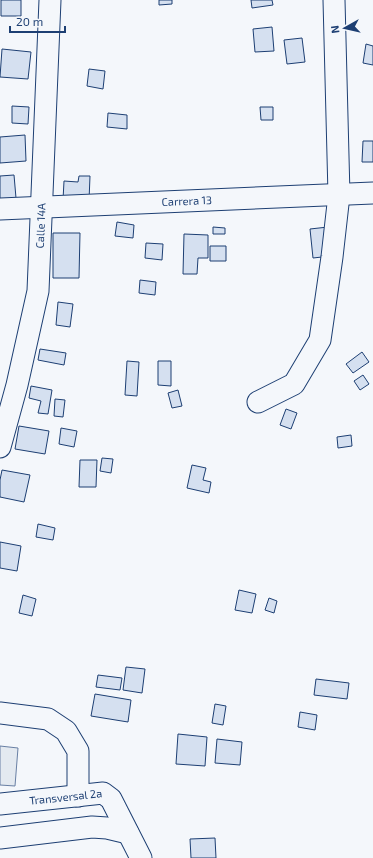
<svg xmlns="http://www.w3.org/2000/svg" width="373" height="858" font-family="'Exo 2',sans-serif">
	<rect width="100%" height="100%" fill="#f4f7fb"/>
	<path fill="#e3e9f0" stroke="#687fa3" d="M 0,746 L 18,748 L 15,786 L 0,785 Z"/>
	<path fill="#d5e0f0" stroke="#1d3f73" d="M 1,0 L 21,0 L 21,16 L 1,16 Z
		M 159,0 L 172,0 L 172,4 L 159,5 Z
		M 251,0 L 272,0 L 273,5 L 252,8 Z
		M 272,27 L 274,51 L 255,52 L 253,29 Z
		M 302,38 L 305,62 L 287,64 L 284,40 Z
		M 366,44 L 373,46 L 373,65 L 363,63 Z
		M 2,49 L 31,52 L 28,79 L 0,77 Z
		M 89,69 L 105,71 L 103,89 L 87,86 Z
		M 12,106 L 29,107 L 28,124 L 12,123 Z
		M 260,107 L 273,107 L 273,120 L 261,120 Z
		M 108,113 L 127,115 L 127,129 L 107,127 Z
		M 25,135 L 26,161 L 0,163 L 0,137 Z
		M 363,141 L 373,141 L 373,162 L 362,162 Z
		M 14,175 L 16,198 L 0,200 L 0,176 Z
		M 79,176 L 90,176 L 89,201 L 63,200 L 64,181 L 78,182 Z
		M 117,222 L 134,225 L 133,238 L 115,236 Z
		M 213,227 L 225,228 L 225,234 L 213,234 Z
		M 328,227 L 331,256 L 313,258 L 310,229 Z
		M 53,233 L 80,233 L 79,278 L 53,278 Z
		M 184,234 L 208,235 L 208,258 L 198,258 L 197,274 L 183,274 Z
		M 146,243 L 163,244 L 162,260 L 145,258 Z
		M 210,246 L 226,246 L 226,261 L 210,261 Z
		M 140,280 L 156,282 L 155,295 L 139,293 Z
		M 58,302 L 73,304 L 70,327 L 56,325 Z
		M 40,349 L 66,353 L 64,365 L 38,360 Z
		M 362,352 L 369,362 L 353,373 L 346,364 Z
		M 127,361 L 139,362 L 137,396 L 125,395 Z
		M 158,361 L 171,361 L 171,386 L 158,385 Z
		M 363,375 L 369,384 L 360,390 L 354,381 Z
		M 31,386 L 52,390 L 48,414 L 38,413 L 41,401 L 29,398 Z
		M 178,390 L 182,406 L 172,408 L 168,393 Z
		M 55,399 L 65,400 L 63,417 L 54,416 Z
		M 286,409 L 297,413 L 291,429 L 280,425 Z
		M 19,426 L 49,431 L 45,454 L 15,449 Z
		M 61,428 L 77,431 L 74,447 L 59,444 Z
		M 351,435 L 352,446 L 338,448 L 337,437 Z
		M 102,458 L 113,459 L 111,473 L 100,471 Z
		M 80,460 L 97,460 L 96,487 L 79,487 Z
		M 192,465 L 206,468 L 203,480 L 211,482 L 209,493 L 187,488 Z
		M 2,470 L 30,475 L 24,502 L 0,497 L 0,480 Z
		M 38,524 L 55,528 L 53,540 L 36,537 Z
		M 0,542 L 21,546 L 17,571 L 0,568 Z
		M 239,590 L 256,594 L 252,613 L 235,610 Z
		M 23,595 L 36,599 L 32,616 L 19,613 Z
		M 269,598 L 277,601 L 274,613 L 265,610 Z
		M 126,667 L 145,669 L 142,693 L 123,690 Z
		M 98,675 L 122,678 L 120,690 L 96,687 Z
		M 316,679 L 349,683 L 347,699 L 314,695 Z
		M 95,694 L 131,700 L 128,722 L 91,716 Z
		M 215,704 L 226,706 L 223,725 L 212,723 Z
		M 300,712 L 317,715 L 315,730 L 298,727 Z
		M 178,734 L 207,737 L 205,766 L 176,764 Z
		M 217,739 L 242,742 L 240,765 L 215,763 Z
		M 215,838 L 216,858 L 191,858 L 190,839 Z"/>
	<g fill="none" stroke-linecap="round" stroke-linejoin="round">
		<defs>
			<g id="minor">
				<path id="s1" d="M 0,209 L 373,193"/>
				<path d="M 258,402 L 294,384 L 320,340 L 332,257 L 339,195 L 334,0"/>
				<path id="s2" d="M 0,447 L 17,385 L 38,291 L 50,0"/>
				<path d="M 0,713 L 48,719 L 66,731 L 78,751 L 78,796"/>
				<path id="s3" d="M 0,804 L 103,793 L 111,799 L 141,858"/>
				<path d="M 0,838 L 92,827 L 107,828 L 128,833"/>
			</g>
		</defs>
		<use href="#minor" stroke="#1d3f73" stroke-width="23"/>
		<use href="#minor" stroke="#f4f7fb" stroke-width="21"/>
	</g>
	<g text-anchor="middle" stroke-width="3" stroke-linejoin="round" paint-order="stroke">
		<g font-size="11" fill="#1d3f73" stroke="#f4f7fb">
			<text dy="4" stroke="none"><textPath href="#s1" startOffset="187">Carrera 13</textPath></text>
			<text dy="4" stroke="none"><textPath href="#s2" startOffset="226">Calle 14A</textPath></text>
			<text dy="4" stroke="none"><textPath href="#s3" startOffset="66">Transversal 2a</textPath></text>
		</g>
	</g>
	<g transform="translate(345 28) rotate(262)" stroke="#f4f7fb" stroke-width="3" paint-order="stroke">
	<path d="M0-3L7 15L0 10L-7 15Z" fill="#1d3f73"/>
	<text y="-6" font-size="11" font-weight="bold" text-anchor="middle" fill="#1d3f73">N</text>
	</g>
	<path d="M10 26v6h55v-6" fill="none" stroke="#1d3f73" stroke-width="2"/>
	<text x="16" y="26" font-size="12" fill="#1d3f73" stroke="#f4f7fb" stroke-width="3" paint-order="stroke">20 m</text>
</svg>
